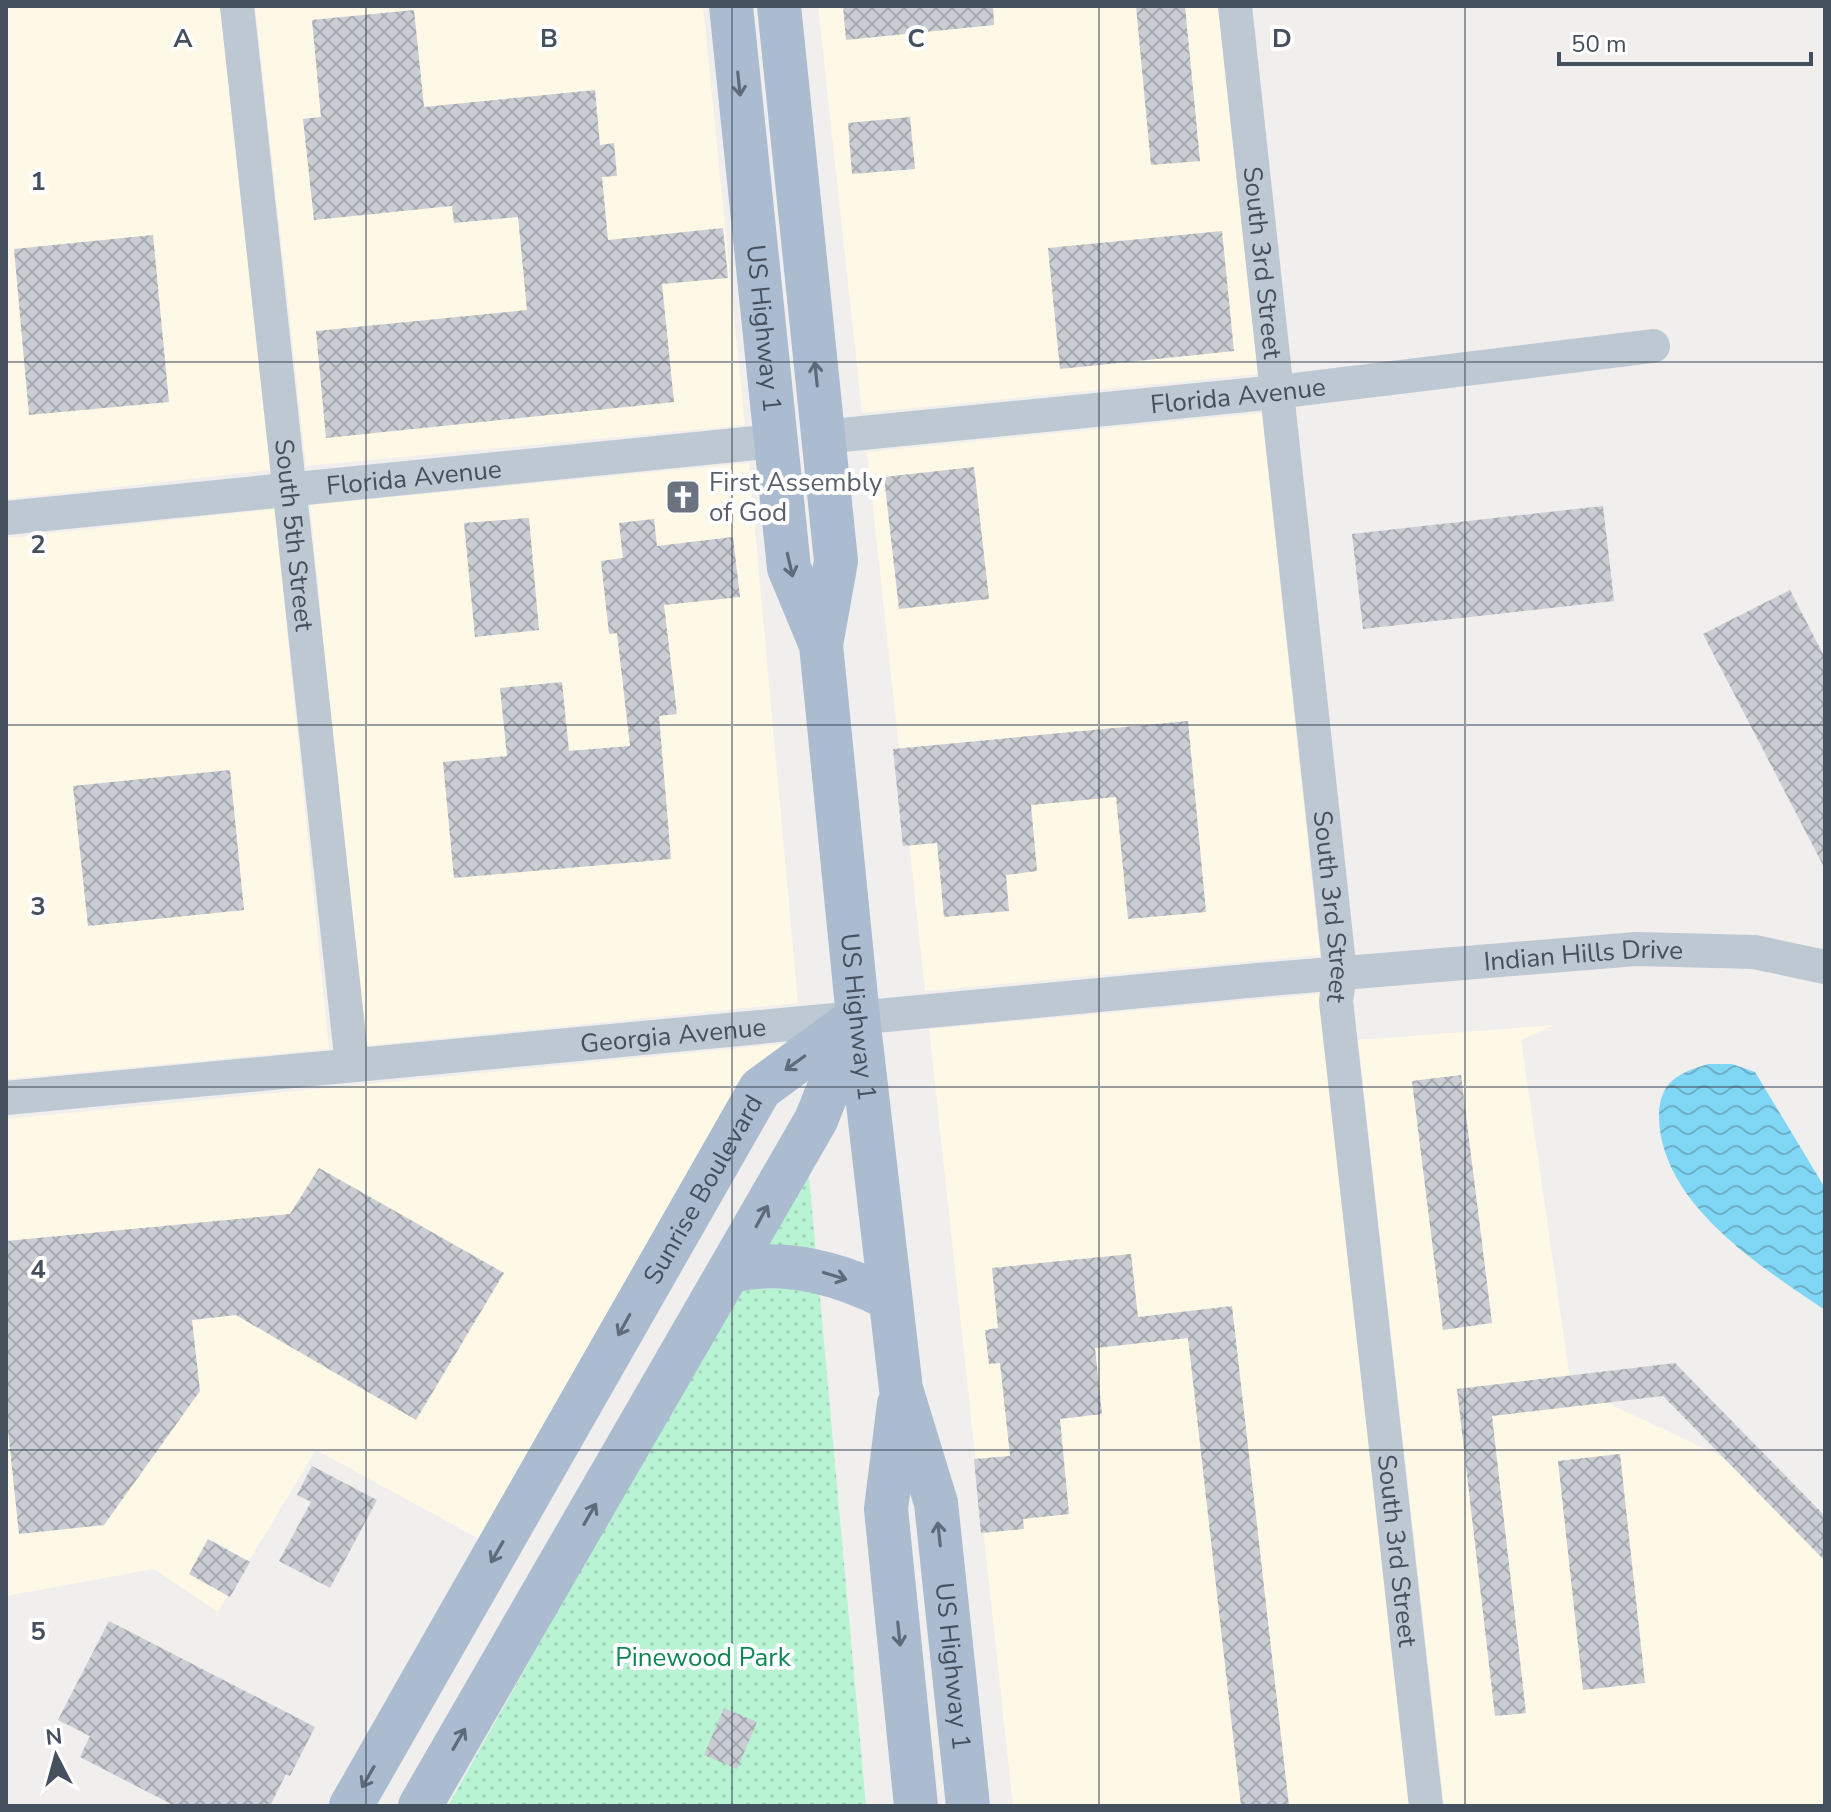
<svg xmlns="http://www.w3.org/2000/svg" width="1831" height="1812" font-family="'Nunito Sans',sans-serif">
	<defs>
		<pattern id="park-dots" width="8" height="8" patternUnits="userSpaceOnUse" patternTransform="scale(2)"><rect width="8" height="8" fill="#b8f4d3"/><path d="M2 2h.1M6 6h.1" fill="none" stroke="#a0d3b8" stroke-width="1.8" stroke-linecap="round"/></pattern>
		<pattern id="water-waves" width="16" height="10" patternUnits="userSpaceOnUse" patternTransform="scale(2)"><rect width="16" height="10" fill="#80d6f5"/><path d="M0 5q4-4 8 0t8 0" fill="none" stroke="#6bb0ca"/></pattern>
		<pattern id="building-cross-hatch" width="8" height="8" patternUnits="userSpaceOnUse" patternTransform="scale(2)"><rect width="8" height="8" fill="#cacdd4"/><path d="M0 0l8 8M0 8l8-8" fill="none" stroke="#a6a9af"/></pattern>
	</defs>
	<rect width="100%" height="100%" fill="#f1eeee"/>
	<path fill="#fef8e6" d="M 6,6 L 220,6 L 271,470 L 6,499 Z
		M 255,6 L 703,6 L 745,425 L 306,466 Z
		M 818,6 L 1218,6 L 1258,374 L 862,413 Z
		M 1262,413 L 1320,955 L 925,991 L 867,452 Z
		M 749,463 L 798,1003 L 363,1046 L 310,505 Z
		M 275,509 L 329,1049 L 6,1079 L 6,538 Z
		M 1319,994 L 1409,1806 L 1013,1806 L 929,1029 Z
		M 1555,1025 L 1521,1040 L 1571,1386 L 1757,1473 L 1825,1530 L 1825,1806 L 1444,1806 L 1358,1040 Z
		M 792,1043 L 483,1541 L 316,1450 L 218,1612 L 154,1569 L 6,1596 L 6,1119 Z"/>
	<path fill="url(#park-dots)" d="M 808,1165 L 866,1806 L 448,1806 Z"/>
	<path fill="url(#water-waves)" d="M 1708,1064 L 1732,1064 L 1755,1072 L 1825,1188 L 1825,1310 C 1760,1266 1661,1204 1659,1117 C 1659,1082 1678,1073 1708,1064 Z"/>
	<path fill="url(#building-cross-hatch)" d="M 843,6 L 993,6 L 994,25 L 846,40 Z
		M 1136,6 L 1185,6 L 1200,161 L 1151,165 Z
		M 414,10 L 424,107 L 595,90 L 600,145 L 614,143 L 617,176 L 602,177 L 608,240 L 723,228 L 728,278 L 662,284 L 674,402 L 326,438 L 316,331 L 527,310 L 518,217 L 454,223 L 452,206 L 314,220 L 303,119 L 321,117 L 312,20 Z
		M 910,117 L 915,169 L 852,174 L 848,123 Z
		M 1222,231 L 1234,351 L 1060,369 L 1048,248 Z
		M 153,235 L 169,402 L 29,415 L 14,249 Z
		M 974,467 L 989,599 L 899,609 L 884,477 Z
		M 1603,506 L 1614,601 L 1363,629 L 1352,534 Z
		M 529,518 L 539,630 L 475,637 L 464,523 Z
		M 654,519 L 657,546 L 733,537 L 740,597 L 664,605 L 677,714 L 659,716 L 671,859 L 454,878 L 443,762 L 507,756 L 500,688 L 562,682 L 569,751 L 630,746 L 617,633 L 609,634 L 601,561 L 623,558 L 619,523 Z
		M 1790,590 L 1825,658 L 1825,869 L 1703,634 Z
		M 1188,721 L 1206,912 L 1128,919 L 1116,797 L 1031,805 L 1037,871 L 1006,875 L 1009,911 L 944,917 L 937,843 L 903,846 L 893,749 Z
		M 230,770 L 244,910 L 88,926 L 73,786 Z
		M 1461,1075 L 1492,1323 L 1443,1330 L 1412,1081 Z
		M 319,1168 L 504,1273 L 416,1420 L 236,1315 L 192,1320 L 200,1391 L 104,1525 L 19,1534 L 6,1411 L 6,1241 L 290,1214 Z
		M 1131,1254 L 1138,1317 L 1232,1306 L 1289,1806 L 1241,1806 L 1188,1338 L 1095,1348 L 1102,1414 L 1060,1419 L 1069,1514 L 1023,1519 L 1024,1529 L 981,1533 L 974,1459 L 1010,1456 L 1000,1363 L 989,1364 L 985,1330 L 998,1328 L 992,1268 Z
		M 1675,1363 L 1825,1516 L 1825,1561 L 1663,1396 L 1492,1416 L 1526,1713 L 1495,1716 L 1457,1389 Z
		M 1620,1454 L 1645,1683 L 1583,1690 L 1558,1461 Z
		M 312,1466 L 377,1500 L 330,1588 L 279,1561 L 311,1502 L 297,1495 Z
		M 208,1539 L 250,1562 L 230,1597 L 189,1574 Z
		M 109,1621 L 315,1727 L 290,1776 L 286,1774 L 270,1806 L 175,1806 L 80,1757 L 90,1736 L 58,1720 Z
		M 724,1708 L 757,1722 L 737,1769 L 704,1755 Z"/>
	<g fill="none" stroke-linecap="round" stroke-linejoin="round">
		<g stroke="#bdc8d2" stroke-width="34">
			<path id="s1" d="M 237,6 L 352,1065"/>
			<path id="s2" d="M 1235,6 L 1340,973 L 1336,1001 L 1426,1806"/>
			<path id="s3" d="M 822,437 L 1277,392 L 1653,346"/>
			<path id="s4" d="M 6,518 L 775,441"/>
			<path id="s5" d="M 6,1098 L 1258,980 L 1636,949 L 1754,952 L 1825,967"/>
		</g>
		<g stroke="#abbcd0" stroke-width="44">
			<path id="s6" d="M 731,6 L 789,568 L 821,645 L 858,1017 L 901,1389 L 936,1503 L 968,1806"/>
			<path d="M 779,6 L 836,561 L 821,645"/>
			<path d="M 731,1271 C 785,1258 842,1274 890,1299"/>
			<path d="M 899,1404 L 886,1509 L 916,1806"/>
			<path id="s7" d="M 351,1806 L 760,1089 L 858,1017"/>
			<path d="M 420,1806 L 816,1120 L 855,1023"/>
		</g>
	</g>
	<defs><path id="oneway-shaft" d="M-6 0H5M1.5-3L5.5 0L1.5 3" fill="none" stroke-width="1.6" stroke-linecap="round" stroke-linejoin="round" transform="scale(2)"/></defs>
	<g stroke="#5e6b7a">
		<use href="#oneway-shaft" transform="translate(739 84) rotate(84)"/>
		<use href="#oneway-shaft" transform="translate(816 374) rotate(-96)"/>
		<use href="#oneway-shaft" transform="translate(790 565) rotate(77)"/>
		<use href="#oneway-shaft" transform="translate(795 1063) rotate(144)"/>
		<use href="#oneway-shaft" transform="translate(762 1216) rotate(-61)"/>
		<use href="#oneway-shaft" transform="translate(835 1276) rotate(17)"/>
		<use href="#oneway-shaft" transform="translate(624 1325) rotate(119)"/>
		<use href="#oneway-shaft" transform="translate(590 1514) rotate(-60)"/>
		<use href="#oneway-shaft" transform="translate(939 1534) rotate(-96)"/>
		<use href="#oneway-shaft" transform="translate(497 1552) rotate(120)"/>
		<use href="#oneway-shaft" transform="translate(899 1634) rotate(84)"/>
		<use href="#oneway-shaft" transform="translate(459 1739) rotate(-60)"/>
		<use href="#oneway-shaft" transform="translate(368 1777) rotate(120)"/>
	</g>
	<path fill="none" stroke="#45505e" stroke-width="2" stroke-opacity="0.55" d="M 366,6 L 366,1806M 732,6 L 732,1806M 1099,6 L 1099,1806M 1465,6 L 1465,1806M 6,362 L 1825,362M 6,725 L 1825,725M 6,1087 L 1825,1087M 6,1450 L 1825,1450"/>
	<defs>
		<symbol id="church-square" viewBox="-11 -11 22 22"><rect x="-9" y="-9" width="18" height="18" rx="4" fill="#6b7280" stroke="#fff"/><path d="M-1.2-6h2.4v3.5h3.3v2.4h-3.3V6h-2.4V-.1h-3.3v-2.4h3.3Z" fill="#fff"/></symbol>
	</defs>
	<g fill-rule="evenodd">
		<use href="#church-square" x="663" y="477" width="40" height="40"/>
	</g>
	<g text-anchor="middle" stroke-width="8" stroke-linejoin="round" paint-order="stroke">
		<g font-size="26" fill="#45505e" stroke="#fff">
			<text dy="9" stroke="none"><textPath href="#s2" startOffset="258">South 3rd Street</textPath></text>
			<text dy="9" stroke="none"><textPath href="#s6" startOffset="324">US Highway 1</textPath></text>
			<text dy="9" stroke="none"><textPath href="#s3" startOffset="418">Florida Avenue</textPath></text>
			<text dy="9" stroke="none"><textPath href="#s4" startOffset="410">Florida Avenue</textPath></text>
			<text dy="9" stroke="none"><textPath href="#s1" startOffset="532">South 5th Street</textPath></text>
			<text dy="9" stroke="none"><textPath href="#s2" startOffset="906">South 3rd Street</textPath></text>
			<text dy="9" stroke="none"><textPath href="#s5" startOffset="1584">Indian Hills Drive</textPath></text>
			<text dy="9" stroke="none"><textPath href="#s6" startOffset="1022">US Highway 1</textPath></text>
			<text dy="9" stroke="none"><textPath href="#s5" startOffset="670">Georgia Avenue</textPath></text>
			<text dy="9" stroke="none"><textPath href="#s7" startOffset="710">Sunrise Boulevard</textPath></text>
			<text dy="9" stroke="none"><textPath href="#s2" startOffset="1554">South 3rd Street</textPath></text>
			<text dy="9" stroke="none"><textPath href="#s6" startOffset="1680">US Highway 1</textPath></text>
		</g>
		<g font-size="26" fill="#5b616d" stroke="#fff" text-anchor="start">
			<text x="709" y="491">First Assembly<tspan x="709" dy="30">of God</tspan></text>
		</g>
		<g font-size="26" fill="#0d8752" stroke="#fff">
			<text x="703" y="1666">Pinewood Park</text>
		</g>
	</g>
	<g font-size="26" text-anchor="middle" font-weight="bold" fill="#45505e" stroke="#fff" stroke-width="8" stroke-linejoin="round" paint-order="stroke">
		<text x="183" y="47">A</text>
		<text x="549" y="47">B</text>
		<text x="916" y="47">C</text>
		<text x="1282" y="47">D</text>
		<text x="38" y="190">1</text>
		<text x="38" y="553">2</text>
		<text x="38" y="915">3</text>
		<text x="38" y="1278">4</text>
		<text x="38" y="1640">5</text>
	</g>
	<rect width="1831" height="1812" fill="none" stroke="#45505e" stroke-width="16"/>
	<g transform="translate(56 1756) rotate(354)" stroke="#ffffff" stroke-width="6" paint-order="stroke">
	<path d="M0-6L14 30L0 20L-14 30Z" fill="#45505e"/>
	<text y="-12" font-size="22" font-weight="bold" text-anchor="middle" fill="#45505e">N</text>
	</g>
	<path d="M1559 52v12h252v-12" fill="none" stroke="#45505e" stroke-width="4"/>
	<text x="1571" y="52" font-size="24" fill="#45505e" stroke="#ffffff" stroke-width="6" paint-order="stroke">50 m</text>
</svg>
